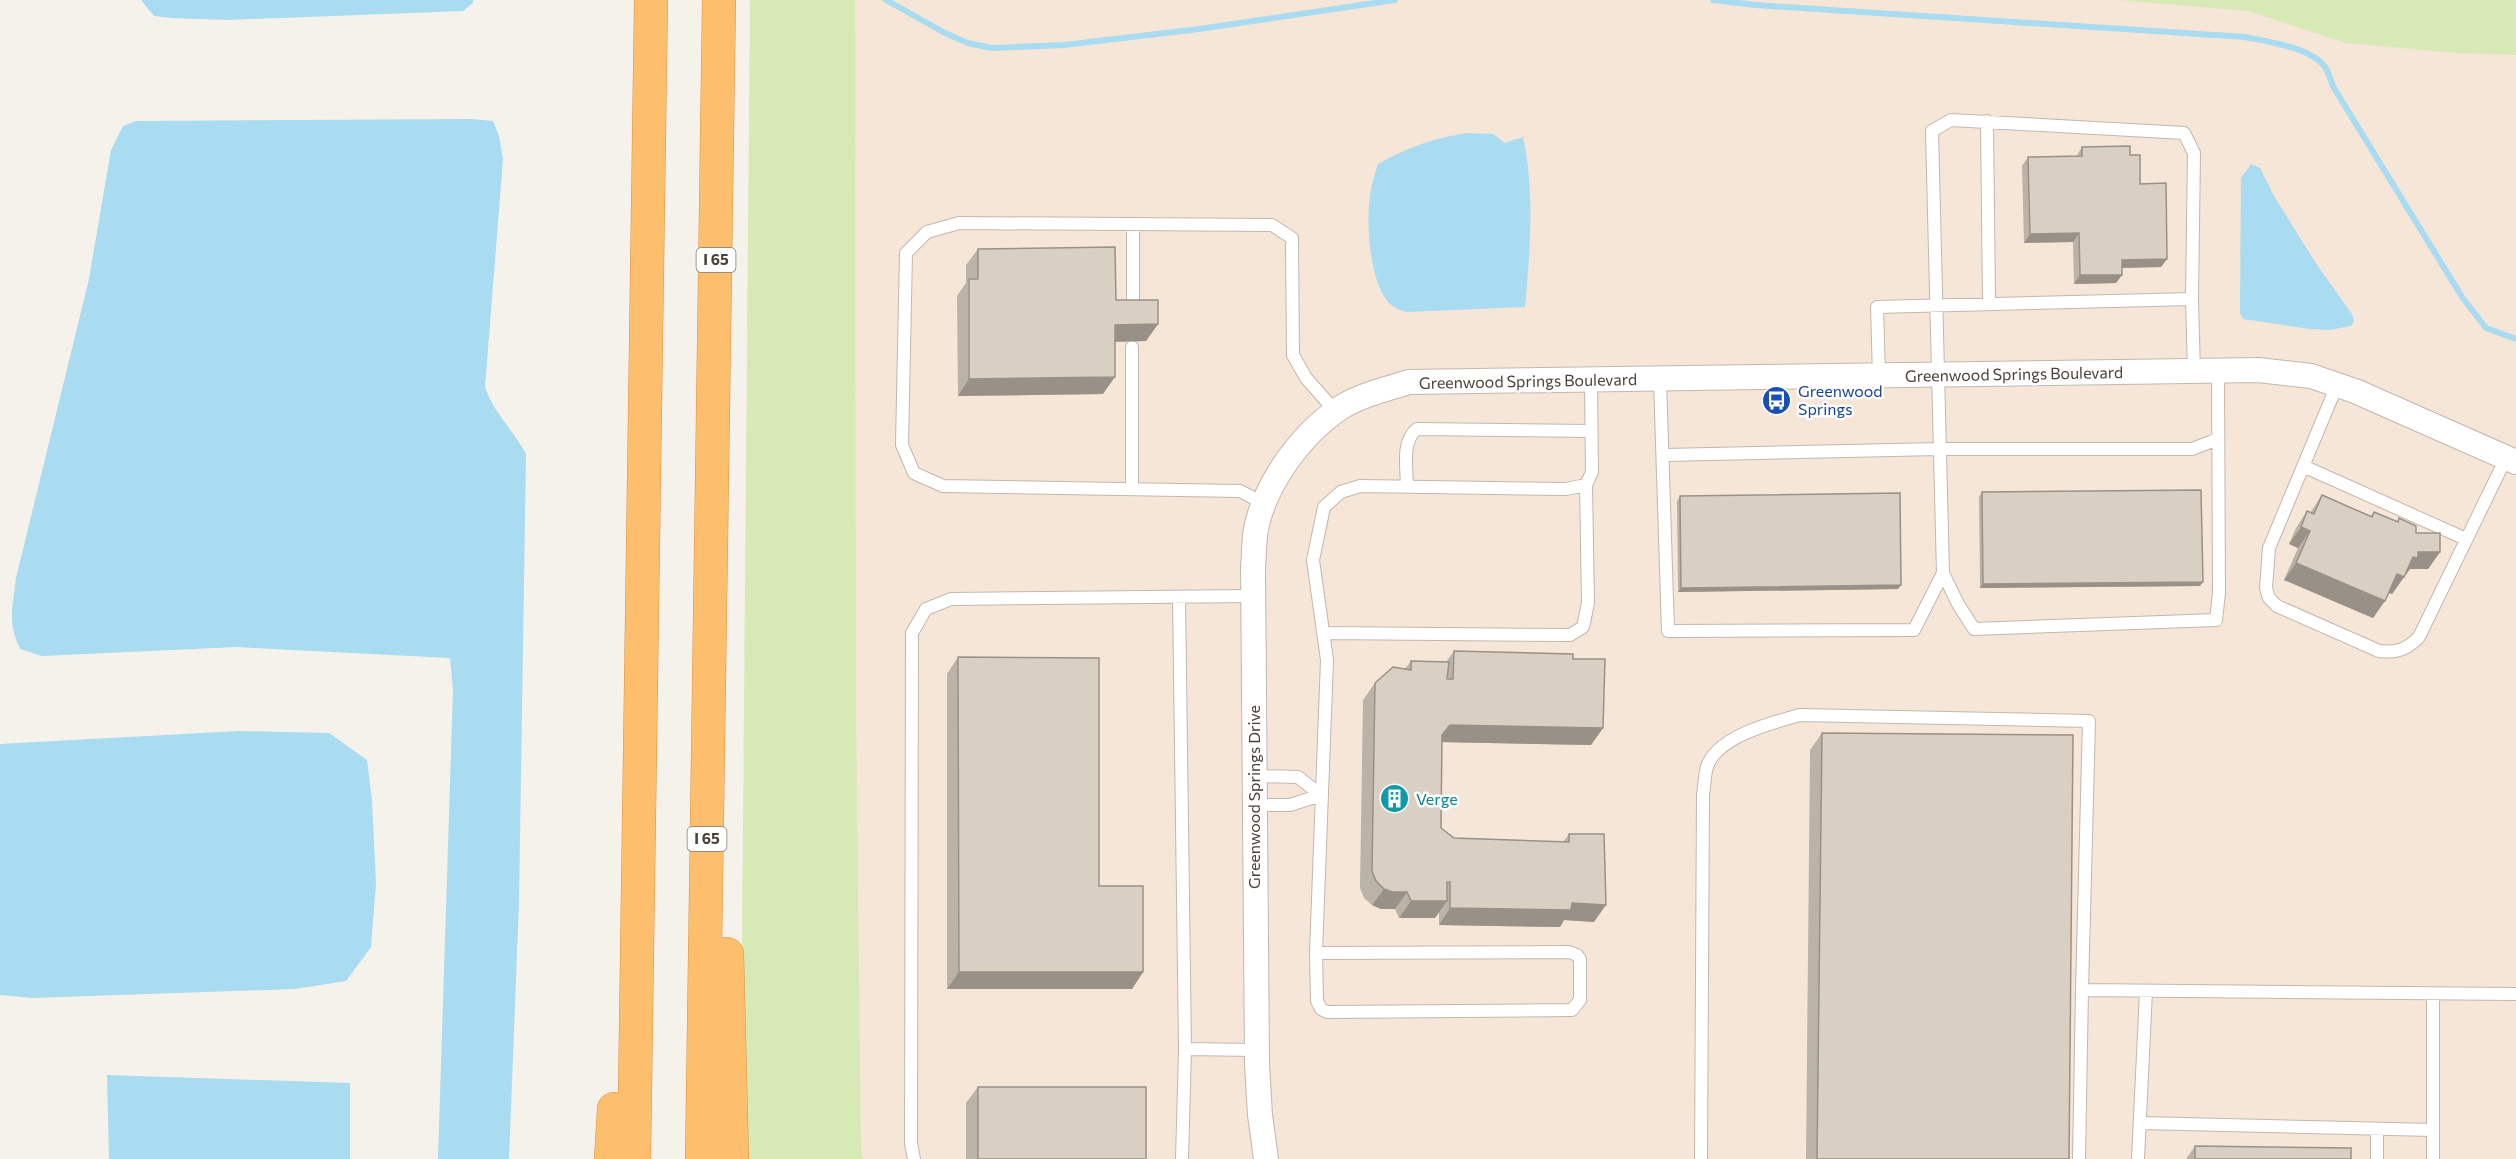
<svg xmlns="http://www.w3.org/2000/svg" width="2516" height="1159" font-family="Commissioner,sans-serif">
	<rect width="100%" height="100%" fill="#f5f1eb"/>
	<path fill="#f6e6d7" d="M 776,0 L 2516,0 L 2516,1159 L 772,1159 Z"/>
	<path fill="#d7e9b4" d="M 750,0 L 855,0 L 856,717 L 861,1149 L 863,1159 L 748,1159 L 742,945 Z
		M 2120,0 L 2516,0 L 2516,55 L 2457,53 L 2345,43 L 2248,11 Z"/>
	<path fill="#a9dbf1" d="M 141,0 L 473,0 L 473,3 L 463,11 L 226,20 L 171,18 L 154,16 Z
		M 471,119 L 493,121 L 499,136 L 503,159 L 485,387 C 494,414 513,429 526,454 L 519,902 L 509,1159 L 438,1159 L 453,690 L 450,658 L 236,647 L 42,656 L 20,649 C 7,621 13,607 16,578 L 89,279 L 111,150 L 123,126 L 136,121 Z
		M 1468,133 L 1493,134 L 1505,143 L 1523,137 C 1535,192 1530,251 1525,307 L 1407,312 C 1403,311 1398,310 1394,307 C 1369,290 1366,223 1370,196 C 1371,185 1375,174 1378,164 C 1409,147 1433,138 1468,133 Z
		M 2251,164 L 2260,168 L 2274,196 L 2317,265 L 2352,314 L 2354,321 L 2351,326 L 2329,330 L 2310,329 L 2243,319 L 2240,313 L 2240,305 L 2241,178 Z
		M 239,731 L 329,733 L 367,760 L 372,800 L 376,883 L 371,947 L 346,981 L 295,989 L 32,998 L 0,995 L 0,744 Z
		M 107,1075 L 350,1083 L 350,1159 L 109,1159 Z"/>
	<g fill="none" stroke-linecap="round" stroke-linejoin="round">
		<path stroke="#a9dbf1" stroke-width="6" d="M 886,0 L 945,33 L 968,43 L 991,48 L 1064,45 L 1199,29 L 1395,0
			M 1713,0 L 1755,5 L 2245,37 C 2268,42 2311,47 2325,67 C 2329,73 2331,82 2334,88 L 2462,297 L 2486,328 L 2516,339"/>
		<defs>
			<path id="service" d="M 1987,121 L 1989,303
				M 2192,299 L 2194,153 L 2184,133 L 1951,120 L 1932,131 L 1943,573 L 1958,604 L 1974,629 L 2216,620 L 2219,593 L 2218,371
				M 1133,315 L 1133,224
				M 1879,376 L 1877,307 L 2192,299 L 2194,372
				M 1660,379 L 1668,631 L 1914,630 L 1943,573
				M 2337,385 L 2269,548 L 2266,588 L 2269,598 L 2277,606 L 2379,651 C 2397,653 2406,650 2419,637 L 2506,458
				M 1664,455 L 1938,449 L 2192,449 L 2218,439
				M 2303,466 L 2466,539
				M 1407,487 C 1407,469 1401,441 1417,429 L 1591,431
				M 1132,489 L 1132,347
				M 1265,504 L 1240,491 L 943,486 L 914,473 L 902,445 L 906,253 L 927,232 L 959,223 L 1272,225 L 1292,238 L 1293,355 L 1306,378 L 1336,412
				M 1179,597 L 1185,1049
				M 1323,633 L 1570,635 L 1583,627 L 1588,603 L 1586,485
				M 1254,776 L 1298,777 L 1321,795
				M 1254,805 L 1290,805 L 1321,795
				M 1316,953 L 1569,952 L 1577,955 L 1580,959 L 1580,1000 L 1572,1010 L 1327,1012 L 1321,1009 L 1317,1001 L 1316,953 L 1327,660 L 1313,560 L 1324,507 L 1341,492 L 1360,486 L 1566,489 L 1586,485 L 1592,472 L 1591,380
				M 2140,1123 L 2433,1130
				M 914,1159 L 911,1143 L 912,633 L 926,609 L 951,599 L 1253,596
				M 1182,1159 L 1185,1049 L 1257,1050
				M 1701,1159 L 1703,794 C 1705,785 1704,770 1709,762 C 1723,735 1772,723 1799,715 L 2089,721 L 2082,990 L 2516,994
				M 2079,1159 L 2082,990
				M 2138,1159 L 2146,991
				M 2377,1159 L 2377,1129
				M 2433,1159 L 2433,994"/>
			<path id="minor" d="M 1266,1159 L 1260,1115 L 1257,1064 L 1253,567 C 1254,557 1254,546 1255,535 C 1262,487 1300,435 1340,408 C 1360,395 1387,389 1409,382 L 2258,370 L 2311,376 L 2355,391 L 2516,462"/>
			<path id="motorway" d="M 727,954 L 732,1159
				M 611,1159 L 614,1109
				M 634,1159 L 651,0
				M 702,1159 L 719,0"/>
		</defs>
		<use href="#service" stroke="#c1b8ad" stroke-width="14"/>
		<use href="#minor" stroke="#c1b8ad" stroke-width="26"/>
		<use href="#motorway" stroke="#de913d" stroke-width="34"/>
		<use href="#service" stroke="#fff" stroke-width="12"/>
		<use href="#minor" stroke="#fff" stroke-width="24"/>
		<use href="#motorway" stroke="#fdbe6e" stroke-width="33"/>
	</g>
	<path fill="#bbb2a8" d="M 2082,147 L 2130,155 L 2167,259 L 2161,267 L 2122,268 L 2122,275 L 2116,283 L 2074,284 L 2073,242 L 2024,243 L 2022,166 L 2028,157 L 2076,157 Z
		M 978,249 L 1116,300 L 1158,324 L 1146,341 L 1115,342 L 1103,394 L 958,396 L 957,296 L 966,283 L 966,265 Z
		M 1982,492 L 2200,586 L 1980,588 L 1979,497 Z
		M 2322,495 L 2371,516 L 2374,512 L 2397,522 L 2399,518 L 2440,552 L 2428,569 L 2410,569 L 2392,594 L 2389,593 L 2373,618 L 2284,580 L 2298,548 L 2289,544 L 2296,528 L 2307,511 L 2310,513 Z
		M 1680,496 L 1901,585 L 1898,589 L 1678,592 L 1677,501 Z
		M 1454,651 L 1573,659 L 1603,728 L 1591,745 L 1442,742 L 1441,828 L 1454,838 L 1563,842 L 1569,834 L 1594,922 L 1564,920 L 1560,927 L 1439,925 L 1439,912 L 1435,918 L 1399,918 L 1395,909 L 1381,909 L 1372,905 L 1364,898 L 1360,888 L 1363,700 L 1375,683 L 1405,669 L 1411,661 L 1446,662 Z
		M 958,657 L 1099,886 L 1143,972 L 1132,989 L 947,989 L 947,674 Z
		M 1822,733 L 2069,1159 L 1806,1159 L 1810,750 Z
		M 978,1087 L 1146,1159 L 966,1159 L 966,1103 Z
		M 2195,1146 L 2351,1159 L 2186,1159 Z"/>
	<path fill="#999188" d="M 2079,233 L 2073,242 L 2024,243 L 2030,234 Z
		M 2167,259 L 2161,267 L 2116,268 L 2122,260 Z
		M 2080,275 L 2122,275 L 2116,283 L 2074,284 Z
		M 1158,324 L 1146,341 L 1103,342 L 1115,325 Z
		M 1115,377 L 1103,394 L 958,396 L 969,379 Z
		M 2301,527 L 2310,531 L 2298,548 L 2289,544 Z
		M 2418,552 L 2440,552 L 2428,569 L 2410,569 L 2406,574 L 2401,574 L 2413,557 Z
		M 2296,563 L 2385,601 L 2373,618 L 2284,580 Z
		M 2397,574 L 2404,577 L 2392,594 L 2385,591 Z
		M 2203,582 L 2200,586 L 1980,588 L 1983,584 Z
		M 1901,585 L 1898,589 L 1678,592 L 1681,588 Z
		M 1450,725 L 1603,728 L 1591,745 L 1438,742 Z
		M 1384,889 L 1407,892 L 1395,909 L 1381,909 L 1372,905 Z
		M 1411,901 L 1447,901 L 1435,918 L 1399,918 Z
		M 1572,903 L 1606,905 L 1594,922 L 1564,920 L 1560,927 L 1439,925 L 1450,908 Z
		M 959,972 L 1143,972 L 1132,989 L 947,989 Z"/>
	<path fill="#dacfc3" stroke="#999188" stroke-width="1.5" d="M 2130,146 L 2130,155 L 2140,155 L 2140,184 L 2166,183 L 2167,259 L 2122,260 L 2122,275 L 2080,275 L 2079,233 L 2030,234 L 2028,157 L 2082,156 L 2082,147 Z
		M 1115,247 L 1116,300 L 1158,300 L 1158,324 L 1115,325 L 1115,377 L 969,379 L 969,279 L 978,279 L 978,249 Z
		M 2201,490 L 2203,582 L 1983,584 L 1982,492 Z
		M 1900,493 L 1901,585 L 1681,588 L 1680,496 Z
		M 2322,495 L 2372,517 L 2374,512 L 2398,522 L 2399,518 L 2416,526 L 2416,533 L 2440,533 L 2440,552 L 2418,552 L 2418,558 L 2413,557 L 2404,577 L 2397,574 L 2385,601 L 2296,563 L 2310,531 L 2301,527 L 2307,511 L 2314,514 Z
		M 1454,651 L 1573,654 L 1573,659 L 1605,659 L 1603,728 L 1450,725 L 1442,735 L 1441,828 L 1454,838 L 1569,842 L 1569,834 L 1604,834 L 1606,905 L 1572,903 L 1571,910 L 1450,908 L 1450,882 L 1447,882 L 1447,901 L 1411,901 L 1407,892 L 1393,892 L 1384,889 L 1376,881 L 1372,871 L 1375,683 L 1393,667 L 1411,670 L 1411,661 L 1449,662 L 1447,679 L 1453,679 Z
		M 958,657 L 1099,658 L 1099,886 L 1143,886 L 1143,972 L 959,972 Z
		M 1822,733 L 2073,735 L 2069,1159 L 1817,1159 Z
		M 978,1087 L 1146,1087 L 1146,1159 L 978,1159 Z
		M 2195,1146 L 2351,1148 L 2351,1159 L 2195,1159 Z"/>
	<defs>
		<symbol id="bus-disc" viewBox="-11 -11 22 22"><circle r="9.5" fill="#1a4fb4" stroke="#fff"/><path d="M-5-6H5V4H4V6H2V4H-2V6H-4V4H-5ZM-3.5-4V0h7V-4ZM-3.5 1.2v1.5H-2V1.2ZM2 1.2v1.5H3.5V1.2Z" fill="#fff"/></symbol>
		<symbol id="building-disc" viewBox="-11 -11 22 22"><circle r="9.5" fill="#0f9aa8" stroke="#fff"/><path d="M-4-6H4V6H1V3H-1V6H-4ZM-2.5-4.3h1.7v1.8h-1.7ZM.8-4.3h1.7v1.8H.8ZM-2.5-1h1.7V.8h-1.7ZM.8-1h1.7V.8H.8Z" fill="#fff"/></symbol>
	</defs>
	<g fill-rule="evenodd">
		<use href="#bus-disc" x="1760" y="384" width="33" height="33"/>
		<use href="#building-disc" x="1378" y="782" width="33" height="33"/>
	</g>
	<g text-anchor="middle" stroke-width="5" stroke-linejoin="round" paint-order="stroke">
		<g fill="#fff" stroke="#807a74" stroke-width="1.5">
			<rect x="696.5" y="248" width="39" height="24" rx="4.5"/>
			<rect x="687.5" y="827" width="39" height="24" rx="4.5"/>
		</g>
		<g font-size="15" font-weight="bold" fill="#4a4139">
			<text x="716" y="265">I 65</text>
			<text x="707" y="844">I 65</text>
		</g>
		<g font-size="16" fill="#4a4139" stroke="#fff">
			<text transform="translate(2014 374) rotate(-1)" y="6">Greenwood Springs Boulevard</text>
			<text transform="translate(1528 381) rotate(-1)" y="6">Greenwood Springs Boulevard</text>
			<text transform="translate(1254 797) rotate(-90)" y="6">Greenwood Springs Drive</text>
		</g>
		<g font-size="16" fill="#164399" stroke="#fff" text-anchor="start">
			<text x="1798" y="397">Greenwood<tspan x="1798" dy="18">Springs</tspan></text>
		</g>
		<g font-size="16" fill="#0d838f" stroke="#fff" text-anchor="start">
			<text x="1416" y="805">Verge</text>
		</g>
	</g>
</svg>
